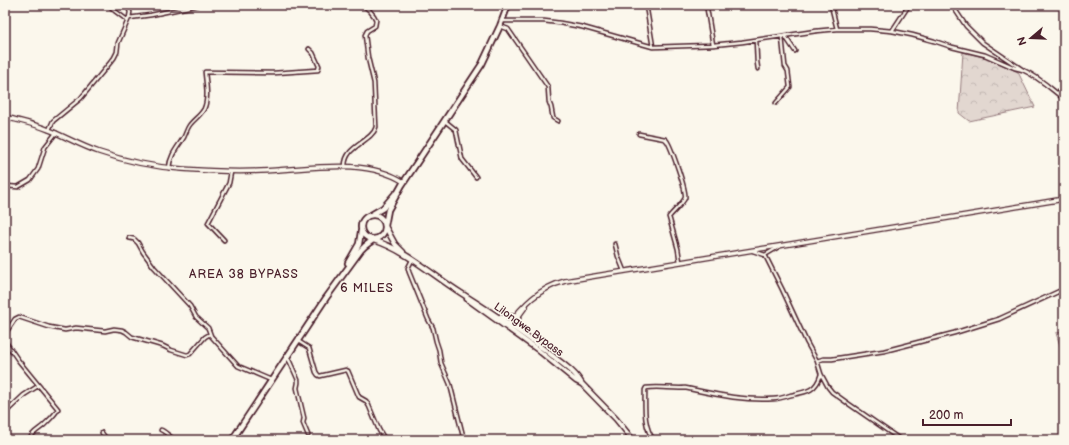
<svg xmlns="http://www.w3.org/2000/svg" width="1069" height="445" font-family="'Balsamiq Sans',sans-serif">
	<defs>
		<pattern id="forest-crowns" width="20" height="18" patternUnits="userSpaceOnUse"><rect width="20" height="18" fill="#e2d7d0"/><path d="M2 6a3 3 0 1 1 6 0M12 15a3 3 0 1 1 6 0" fill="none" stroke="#c3b8b3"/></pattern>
	</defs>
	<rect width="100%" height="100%" fill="#fbf7ec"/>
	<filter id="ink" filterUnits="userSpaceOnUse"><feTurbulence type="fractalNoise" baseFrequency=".025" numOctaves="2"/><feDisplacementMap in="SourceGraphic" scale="8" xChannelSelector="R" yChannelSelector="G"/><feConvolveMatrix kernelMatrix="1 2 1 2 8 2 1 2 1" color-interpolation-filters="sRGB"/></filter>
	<g filter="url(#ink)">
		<path fill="url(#forest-crowns)" stroke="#967b7e" d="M 963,52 L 987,58 L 1018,72 L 1035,107 L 969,121 L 959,113 Z
			M 1064,332 L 1064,358 L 1056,333 Z"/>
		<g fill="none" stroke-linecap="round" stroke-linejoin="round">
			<defs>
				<path id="street" d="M 109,5 L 115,11 L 127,20
					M 646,5 L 653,47
					M 708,5 L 707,9 L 713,45
					M 831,5 L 837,29
					M 952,5 L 966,26 L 983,43 L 1023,70 C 1039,77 1051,89 1064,99
					M 129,18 L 151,15 L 198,5
					M 502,21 L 544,21 L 560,23 L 582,27 L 653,47 L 713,45 L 742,42 L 816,31 L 837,29 L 870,29 L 892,31 L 912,35 L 934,41 L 952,47 L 985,55 L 1015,68 L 1023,70
					M 500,26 L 508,29 L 548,87 L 549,102 L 551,107 L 553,118 L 558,121
					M 892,31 L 909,5
					M 785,36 L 795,51
					M 756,40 L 757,62 L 758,69
					M 776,103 L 790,87 L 788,71 L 785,66 L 782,37
					M 445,121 L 456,130 L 462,159 L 476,177
					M 49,130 L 53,121 L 81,98 L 114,58 L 117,52 L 118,43 L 129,18 L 130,12 L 127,5
					M 639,134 L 665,139 L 667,141 C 671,147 687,191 685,198 C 683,203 673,212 669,217 L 678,249 L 680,262
					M 345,166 C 345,145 372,142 376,127 L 374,83 L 368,58 L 365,35 L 367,31 L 375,26 L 376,20 L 374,16 L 370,11 L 363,5
					M 169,168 C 170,155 178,147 184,137 C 186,133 187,129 189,126 C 193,120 200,116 204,109 C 209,98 206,84 205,72 L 274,73 L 318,70 L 319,66 L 313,53 L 309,49
					M 5,186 L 18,187 L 30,180 L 38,169 L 45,147 L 56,133
					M 129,238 L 134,239 L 138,243 L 143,252 L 154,267 L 190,306 L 196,317 L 208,328 L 211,336 L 238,366 L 271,380
					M 224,240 L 208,223 L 229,183 L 231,172
					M 615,244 L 618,256 L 624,271
					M 753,251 L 765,255 L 782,289 L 807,343 L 817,361 L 821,374 L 828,387 L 832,392 L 846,402 L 901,440
					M 765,255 L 780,246
					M 412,260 L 408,268 L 409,272 L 428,319 L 433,328 L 436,341 L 439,350 L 441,363 L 450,384 L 464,440
					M 5,334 L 15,319 L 19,317 L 49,327 L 65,330 L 76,328 L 105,331 L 114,329 L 122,330 L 126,332 L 132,337 L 163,346 L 171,350 L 187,355 L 190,354 L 205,337 L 210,334
					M 5,341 L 18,360 L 58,409 C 55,415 49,420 44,425 C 40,429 32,432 30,439 L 31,440
					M 298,341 L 309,348 L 316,372 L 318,375 L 320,376 L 346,370 L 348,371 L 359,397 L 366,401 L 369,406 L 379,430 L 385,440
					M 287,357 L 290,362 L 298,380 L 298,383 L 297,388 L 304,418 L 303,423 L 308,435
					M 817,361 L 823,359 L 832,359 L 884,351 L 954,333 L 999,319 L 1064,289
					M 5,413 L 24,395 L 38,386
					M 161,430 C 164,431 168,435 171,437 L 171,440
					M 102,433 L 107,440
					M 654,440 C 643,427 645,406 645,390 L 646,388 C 659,386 672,389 685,388 C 714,394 742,401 773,399 C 779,399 785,397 791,395 C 807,392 816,391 821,374"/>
				<path id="secondary" d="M 5,117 C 20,121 35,124 49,130 C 66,137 81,146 99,152 C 125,161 154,167 182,169 C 208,171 235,172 261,171 C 306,170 363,156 404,182
					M 507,326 C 523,305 539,288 565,281 L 1064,199
					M 510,328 L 526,306"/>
				<path id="primary" d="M 385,226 L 395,244 L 403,252
					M 373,240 C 406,250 432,275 461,293 C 491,312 521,332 549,353 C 560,362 575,371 582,384 L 616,419 L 633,440
					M 467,299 L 538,350 L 576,381 L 582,384
					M 500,317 L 506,318 L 515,316
					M 518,318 L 517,325 L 520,331"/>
				<path id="highway" d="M361 227a12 12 0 1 1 24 0a12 12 0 1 1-24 0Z
					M 371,215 L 383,208 L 395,194
					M 385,226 L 388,210 L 402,185 L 482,64 L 500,26 L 508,5
					M 348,263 L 359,244 L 361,231
					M 232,440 L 326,298 L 361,250 L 365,246 L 373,240"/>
			</defs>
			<use href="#street" stroke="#4a1f2b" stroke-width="5.5"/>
			<use href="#secondary" stroke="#4a1f2b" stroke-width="6"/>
			<use href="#primary" stroke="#4a1f2b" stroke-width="7"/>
			<use href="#highway" stroke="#4a1f2b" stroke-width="8"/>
			<use href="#street" stroke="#fbf7ec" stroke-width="2.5"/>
			<use href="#secondary" stroke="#fbf7ec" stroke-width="3.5"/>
			<use href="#primary" stroke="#fbf7ec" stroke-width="4"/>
			<use href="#highway" stroke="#fbf7ec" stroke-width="4.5"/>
		</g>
	</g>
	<g text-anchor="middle" stroke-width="3" stroke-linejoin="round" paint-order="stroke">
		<g font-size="11" fill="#4a1f2b" stroke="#fbf7ec">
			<text transform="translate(529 329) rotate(36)" y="4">Lilongwe Bypass</text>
		</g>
		<g font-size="12" letter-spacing="1" fill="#4a1f2b" stroke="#fbf7ec">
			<text x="244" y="278">AREA 38 BYPASS</text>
			<text x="367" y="292">6 MILES</text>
		</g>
	</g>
	<rect width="1069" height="445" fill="none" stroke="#fbf7ec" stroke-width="20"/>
	<rect x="10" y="10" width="1049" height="425" fill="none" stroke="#4a1f2b" stroke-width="1.5" filter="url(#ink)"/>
	<g transform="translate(1031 38) rotate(251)" stroke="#fbf7ec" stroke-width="3" paint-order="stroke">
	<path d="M0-3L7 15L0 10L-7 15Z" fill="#4a1f2b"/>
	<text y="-6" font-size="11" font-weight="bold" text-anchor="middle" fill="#4a1f2b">N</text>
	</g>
	<path d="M923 419v6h88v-6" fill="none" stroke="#4a1f2b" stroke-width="2"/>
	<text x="929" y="419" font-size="12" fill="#4a1f2b" stroke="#fbf7ec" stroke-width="3" paint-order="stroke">200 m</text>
</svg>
